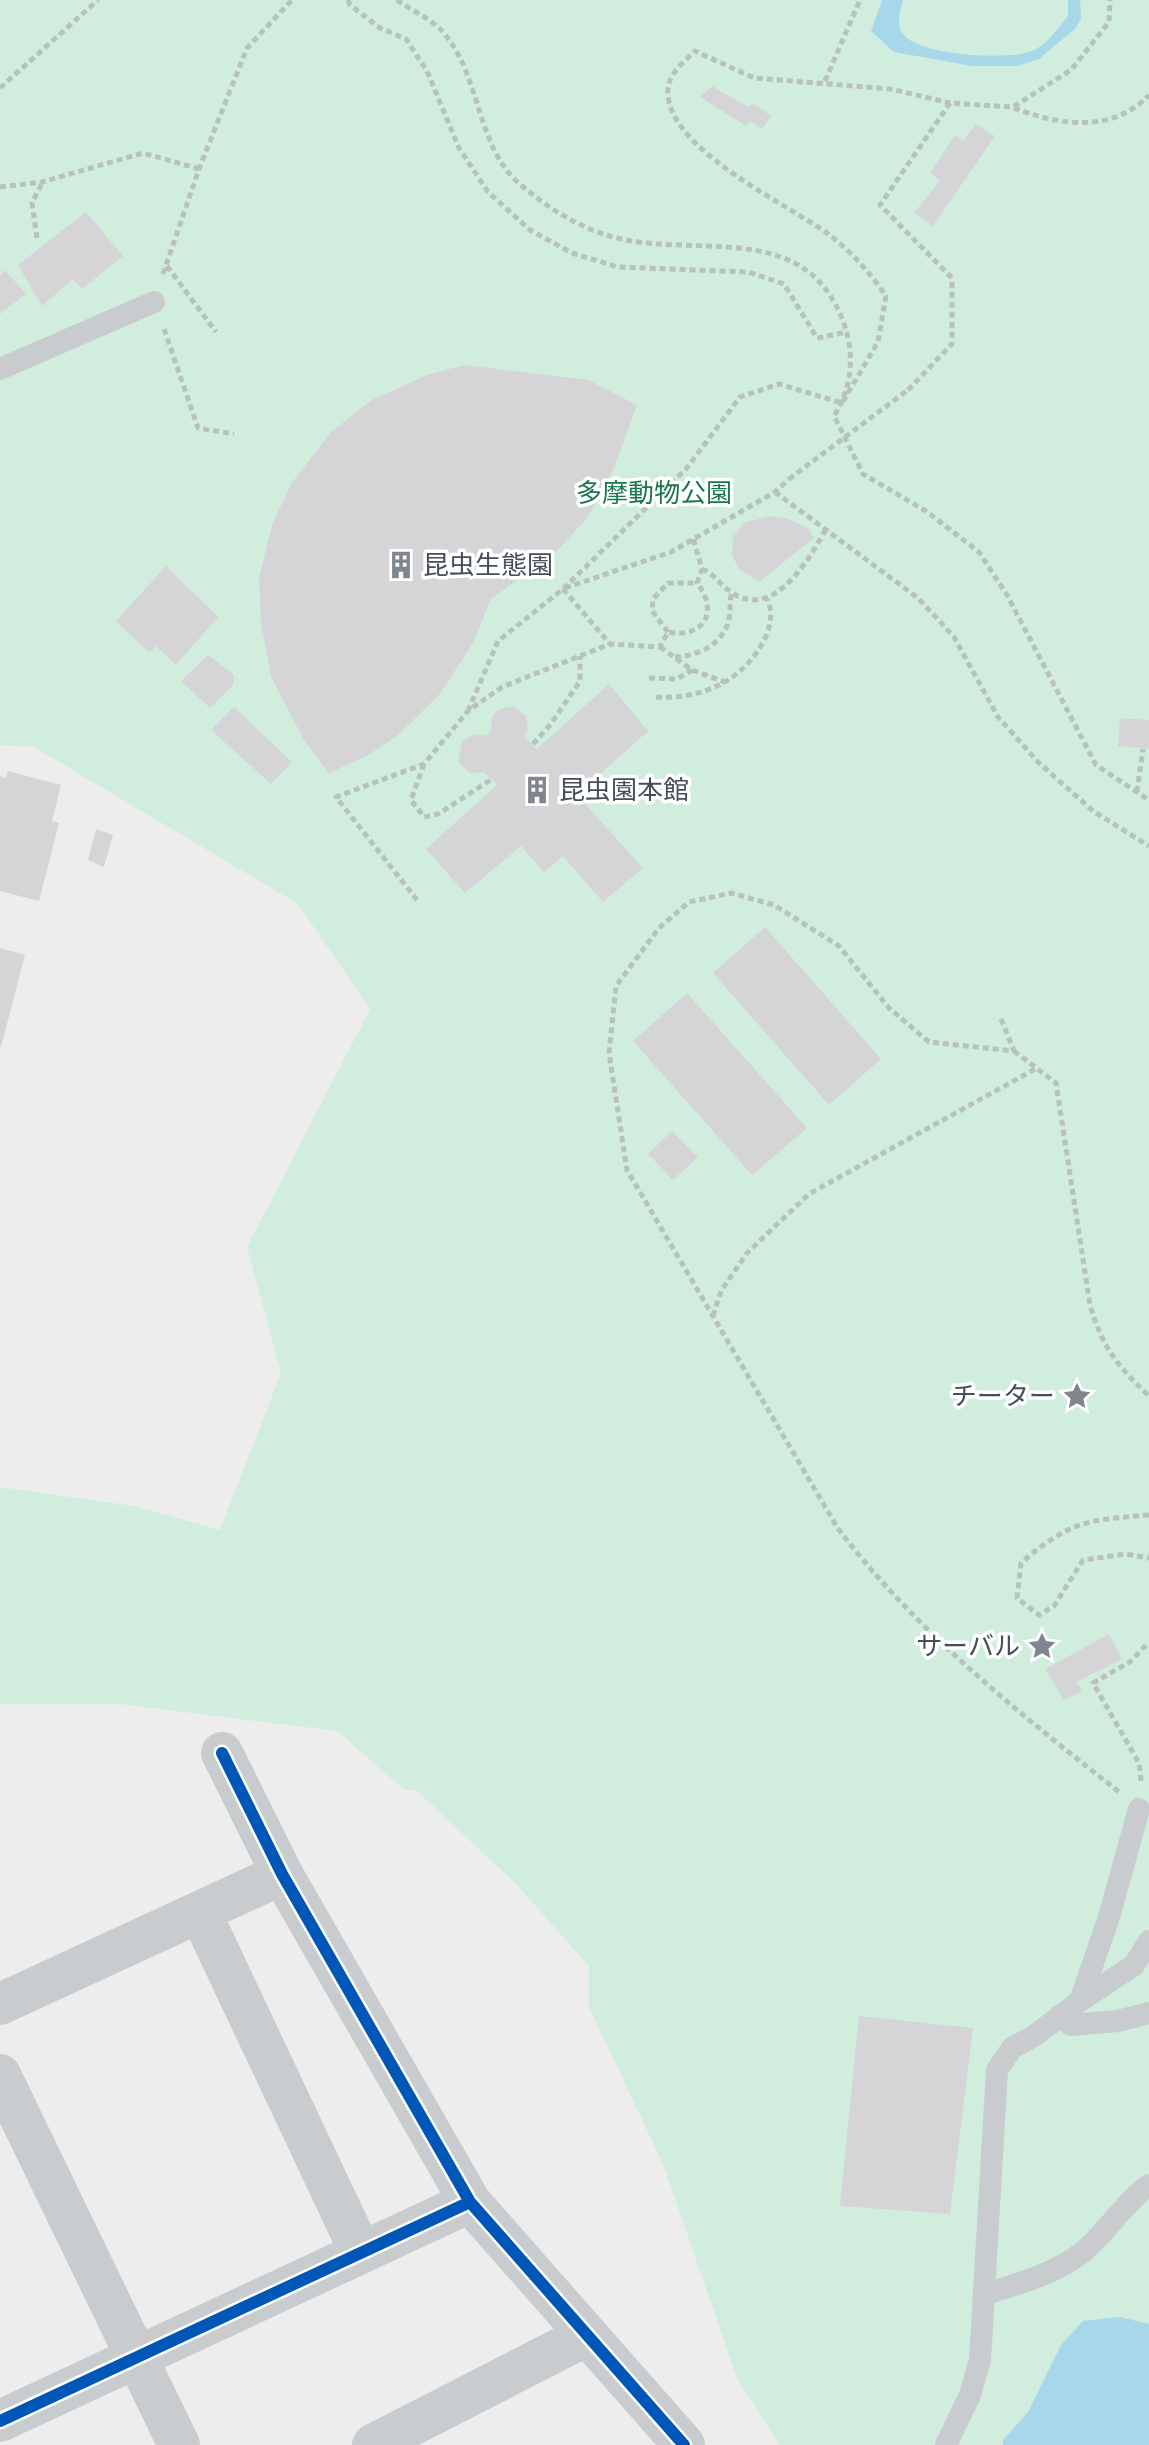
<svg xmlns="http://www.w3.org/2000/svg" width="1149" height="2445" font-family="Poppins,'Noto Sans JP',sans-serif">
	<rect width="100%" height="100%" fill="#eeeded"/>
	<path fill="#d1edde" d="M 0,0 L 1149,0 L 1149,2445 L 780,2445 L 737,2378 L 663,2164 L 589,2007 L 589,1966 L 516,1884 L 417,1791 L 403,1789 L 337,1731 L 120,1704 L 0,1704 L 0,1487 L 134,1506 L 220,1530 L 281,1373 L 247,1247 L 370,1009 L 298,904 L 34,747 L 0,745 Z"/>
	<path fill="#a7d8ea" d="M 882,0 L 903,0 C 900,10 897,21 901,31 C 912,56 1009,61 1032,51 C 1046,46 1059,27 1068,16 L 1068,0 L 1080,0 L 1081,18 L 1076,28 L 1039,59 L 1017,66 L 972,66 L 894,52 L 871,31 Z
		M 1120,2317 L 1149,2324 L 1149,2445 L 1003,2445 L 1003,2440 L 1028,2412 L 1061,2345 L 1083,2321 Z"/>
	<path fill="#d5d5d7" d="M 712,86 L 748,107 L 753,103 L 771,116 L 762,129 L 751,121 L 746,126 L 700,97 Z
		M 976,124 L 995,136 L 933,226 L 914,213 L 940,181 L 930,173 L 955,135 L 963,141 Z
		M 86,212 L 123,256 L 82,289 L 73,279 L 42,306 L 18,265 Z
		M 5,270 L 26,294 L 0,314 L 0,275 Z
		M 464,365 L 588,380 L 637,405 L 614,468 L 588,517 L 556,552 L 491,599 L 473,643 L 439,695 L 397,736 L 367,756 L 329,773 L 305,742 L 271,677 L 261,623 L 259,578 L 272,525 L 291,484 L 331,432 L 372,400 L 427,375 Z
		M 770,516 L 789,519 L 809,529 L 814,538 L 759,582 L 739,569 L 732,555 L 733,537 L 744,523 Z
		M 166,566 L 218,617 L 176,665 L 156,646 L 149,653 L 116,621 Z
		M 208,655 L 234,675 L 233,685 L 210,708 L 181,681 Z
		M 609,684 L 648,731 L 577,795 L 643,868 L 603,902 L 563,856 L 544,872 L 521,846 L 465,893 L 426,849 L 497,785 L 484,772 L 470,773 L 458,762 L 462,742 L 473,734 L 486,736 L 491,732 L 492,716 L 499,709 L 514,706 L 526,716 L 528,730 L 524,736 L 537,749 Z
		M 234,707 L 292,762 L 271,784 L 211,730 Z
		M 1120,718 L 1149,720 L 1149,749 L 1118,746 Z
		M 8,771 L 61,785 L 52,821 L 59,823 L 39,901 L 0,891 L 0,776 L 6,778 Z
		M 96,829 L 113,835 L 104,867 L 88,860 Z
		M 765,927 L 881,1059 L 829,1105 L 713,973 Z
		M 0,948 L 25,955 L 1,1047 L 0,1046 Z
		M 687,993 L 807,1128 L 752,1175 L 633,1041 Z
		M 672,1131 L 698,1157 L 673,1180 L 648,1154 Z
		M 1109,1634 L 1122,1659 L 1076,1682 L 1082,1691 L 1064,1700 L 1045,1669 Z
		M 859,2016 L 973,2028 L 950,2214 L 840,2206 Z"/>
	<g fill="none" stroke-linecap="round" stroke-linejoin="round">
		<path stroke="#b7c2bf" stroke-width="5" stroke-dasharray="6 4" stroke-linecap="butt" d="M 348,0 L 350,5 L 380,28 L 406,39 L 427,71 L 459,148 L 488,192 L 530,230 L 572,253 L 618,267 L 748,272 L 784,284 L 817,338 L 847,332
			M 397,0 C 411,10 431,19 442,31 C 482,75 475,148 522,186 C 551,210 581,229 617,238 C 700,258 807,219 844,324 C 855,355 852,388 834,416 L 863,474 L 926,511 L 979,552 L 1007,595 L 1096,765 L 1149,800
			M 825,81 L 860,0
			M 0,88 L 98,0
			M 1014,108 C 1058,125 1112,134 1149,95
			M 0,187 L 42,182 L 143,153 L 199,169
			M 37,238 L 32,203 L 42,183
			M 167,266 L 216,332
			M 163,274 L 199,169 L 247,48 L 292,0
			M 164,329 L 198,428 L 234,434
			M 908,390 L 952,344 L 952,278 L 880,205 L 950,103 L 1013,107 L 1071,70 L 1109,22 L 1110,0
			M 775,492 L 918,598 L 954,637 L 998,717 L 1039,763 L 1093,811 L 1149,846
			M 702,569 C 715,574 720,585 731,592 C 774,622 810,558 827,527
			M 565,588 L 671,552 L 775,492 L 789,479
			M 563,589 L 610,644
			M 668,632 L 652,611 L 653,599 L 668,583 L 697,583
			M 660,647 L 692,670 L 725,682
			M 675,657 C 698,656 724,644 729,619 C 731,610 729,601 732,593
			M 649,678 L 677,679 L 692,670
			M 656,697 C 702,700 746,680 766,636 C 771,624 773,611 767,599
			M 468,711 L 498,641 L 563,589 L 686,469 L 740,397 L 779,384 L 842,403 L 878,342 L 886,296 C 871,274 849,249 827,233 C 785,203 674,152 668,96 C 665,76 683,63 695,51 L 754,78 L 891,89 L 950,103
			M 533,744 L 551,724 L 580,681 L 580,656
			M 424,764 L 411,800 L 424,817 L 438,814 L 492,779
			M 1137,792 L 1143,749
			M 417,900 L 336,797 L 424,764 L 468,711 L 502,687 L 610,644 L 660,647 L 668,632 C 703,639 720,612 697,583 L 702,569 L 693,538
			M 1001,1019 L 1014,1051 L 929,1042 L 889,1008 L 839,946 L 774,905 L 731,893 L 689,902 L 659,928 L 616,986 L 609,1053 L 627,1170 L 837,1527 C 914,1630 1019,1713 1119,1792
			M 1014,1051 L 1056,1083 L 1090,1305 C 1103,1349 1117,1365 1149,1396
			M 713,1316 L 721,1291 L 747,1253 L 809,1194 L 1037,1068
			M 1149,1515 C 1086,1520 1070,1521 1021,1563 L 1017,1598 L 1039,1615 L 1054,1606 L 1083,1560 L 1126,1554 L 1149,1558
			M 1141,1781 L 1139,1763 L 1093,1683 L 1130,1662 L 1148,1643"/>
		<path stroke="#c9ccce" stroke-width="22" d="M 0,369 L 154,302
			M 1080,2001 L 1134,1965 L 1149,1941
			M 1059,2016 L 1071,2025 L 1118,2021 L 1149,2013
			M 985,2294 C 1018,2284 1055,2274 1083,2252 C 1107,2232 1123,2204 1149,2185
			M 946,2445 L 970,2395 L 980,2360 L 997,2070 L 1012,2048 L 1034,2036 L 1080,2001 L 1109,1917 L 1139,1809"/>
		<path stroke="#c9ccce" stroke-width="42" d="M 222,1753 L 282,1874 L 470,2202 L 684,2445
			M 200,1912 L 360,2251
			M 0,2004 L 282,1874
			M 0,2075 L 179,2445
			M 0,2421 L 470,2202
			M 373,2445 L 587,2335"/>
		<path stroke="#b7c2bf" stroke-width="5" stroke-dasharray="6 4" stroke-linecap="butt" d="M 789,479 L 908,390"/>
		<defs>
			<path id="cycleway" d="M 222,1753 L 282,1874 L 470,2202 L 684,2445
				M 0,2421 L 470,2202"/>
		</defs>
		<use href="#cycleway" stroke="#fff" stroke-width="17"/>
		<use href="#cycleway" stroke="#0057b8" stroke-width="12"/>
	</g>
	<defs>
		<symbol id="building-bare" viewBox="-9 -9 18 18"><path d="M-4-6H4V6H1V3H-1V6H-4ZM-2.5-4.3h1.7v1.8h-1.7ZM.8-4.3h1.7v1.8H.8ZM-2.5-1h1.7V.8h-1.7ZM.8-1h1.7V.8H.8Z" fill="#80868d" stroke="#fff" stroke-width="2.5" paint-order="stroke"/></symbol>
		<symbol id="sight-bare" viewBox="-9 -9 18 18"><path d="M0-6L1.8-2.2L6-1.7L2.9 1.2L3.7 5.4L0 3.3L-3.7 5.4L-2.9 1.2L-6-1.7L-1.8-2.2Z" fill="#80868d" stroke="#fff" stroke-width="2.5" paint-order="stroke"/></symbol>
	</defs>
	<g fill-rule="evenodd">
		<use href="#building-bare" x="381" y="545" width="40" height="40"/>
		<use href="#building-bare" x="517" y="770" width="40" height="40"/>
		<use href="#sight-bare" x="1057" y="1376" width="40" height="40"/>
		<use href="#sight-bare" x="1022" y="1626" width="40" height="40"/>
	</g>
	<g text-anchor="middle" stroke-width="7" stroke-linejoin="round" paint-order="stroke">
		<g font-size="26" fill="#19774d" stroke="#fff">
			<text x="654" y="502">多摩動物公園</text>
		</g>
		<g font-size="26" fill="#454e59" stroke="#fff" text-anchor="start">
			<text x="423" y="574">昆虫生態園</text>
			<text x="559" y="799">昆虫園本館</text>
			<text x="1055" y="1405" text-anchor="end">チーター</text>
			<text x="1020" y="1655" text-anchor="end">サーバル</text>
		</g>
	</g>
</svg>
